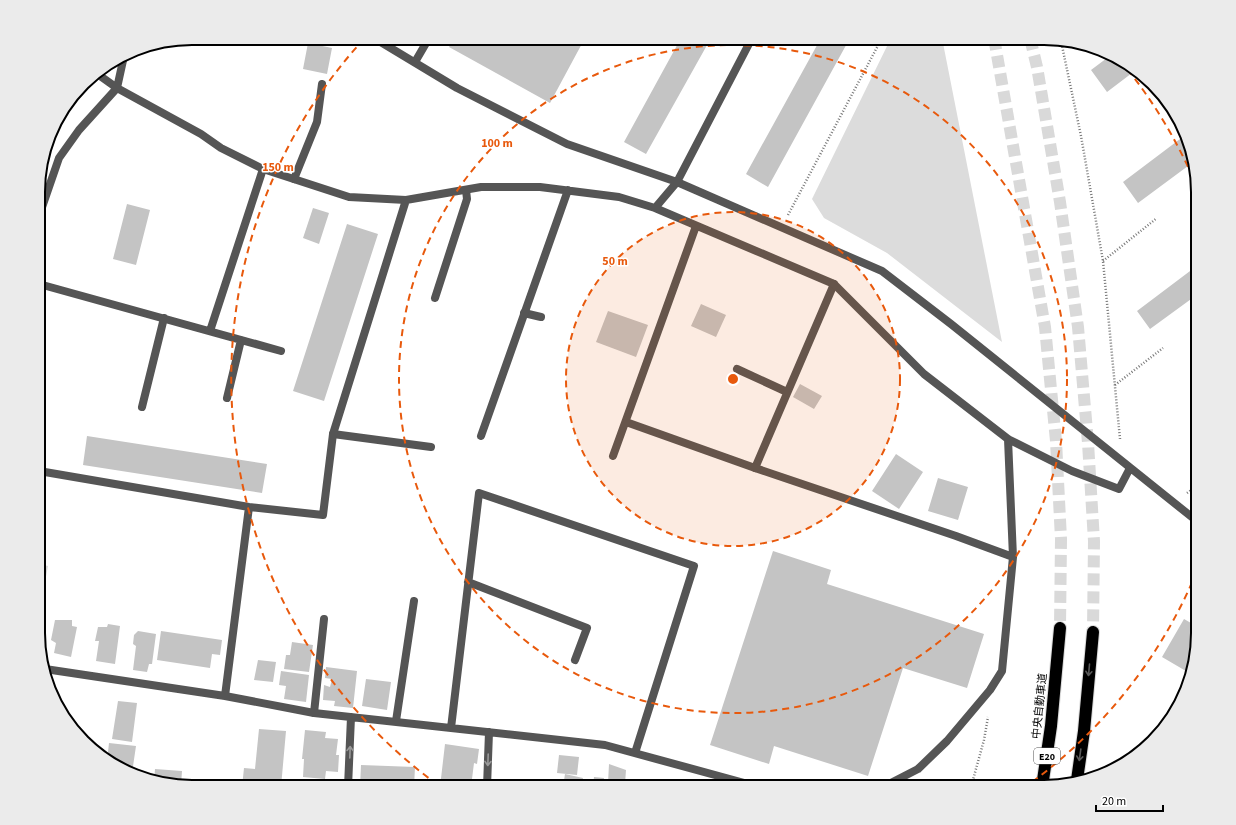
<svg xmlns="http://www.w3.org/2000/svg" width="1236" height="825" font-family="'Source Sans 3','Noto Sans JP',sans-serif">
	<rect width="100%" height="100%" fill="#fff"/>
	<path fill="#dcdcdc" d="M 891,38 L 942,38 L 1002,342 L 887,253 L 824,218 L 812,199 Z
		M 39,564 L 48,566 L 41,603 L 39,603 Z"/>
	<path fill="#c4c4c4" d="M 454,38 L 585,38 L 550,103 L 449,47 Z
		M 681,38 L 711,38 L 646,154 L 624,142 Z
		M 821,38 L 850,38 L 768,187 L 746,174 Z
		M 308,43 L 332,48 L 327,74 L 303,69 Z
		M 1111,55 L 1130,64 L 1136,70 L 1107,92 L 1091,70 Z
		M 1184,136 L 1192,163 L 1138,203 L 1123,182 Z
		M 127,204 L 150,210 L 136,265 L 113,259 Z
		M 313,208 L 329,213 L 319,244 L 303,238 Z
		M 347,224 L 378,234 L 324,401 L 293,391 Z
		M 1198,265 L 1198,294 L 1150,329 L 1137,311 Z
		M 701,304 L 726,315 L 716,337 L 691,326 Z
		M 608,311 L 648,325 L 636,357 L 596,342 Z
		M 800,384 L 822,396 L 814,409 L 793,397 Z
		M 87,436 L 267,464 L 262,493 L 83,465 Z
		M 896,454 L 923,472 L 899,509 L 872,491 Z
		M 938,478 L 968,487 L 958,520 L 928,511 Z
		M 773,551 L 831,570 L 827,584 L 984,634 L 967,688 L 903,668 L 868,776 L 774,746 L 769,764 L 710,745 Z
		M 1184,619 L 1198,627 L 1198,643 L 1191,674 L 1162,657 Z
		M 55,620 L 72,620 L 72,626 L 77,627 L 71,657 L 54,653 L 56,643 L 51,640 Z
		M 108,624 L 120,626 L 115,664 L 96,661 L 99,641 L 95,641 L 98,627 L 107,627 Z
		M 138,631 L 156,634 L 152,664 L 149,664 L 147,672 L 133,670 L 136,646 L 133,644 L 134,635 Z
		M 161,631 L 222,640 L 220,655 L 212,654 L 210,668 L 157,660 Z
		M 292,642 L 313,645 L 309,672 L 284,669 L 286,655 L 290,655 Z
		M 258,660 L 276,662 L 273,682 L 254,680 Z
		M 326,667 L 357,671 L 353,708 L 334,706 L 335,701 L 323,700 L 324,685 L 330,687 L 332,679 L 325,678 Z
		M 281,671 L 309,675 L 306,702 L 284,699 L 286,686 L 279,685 Z
		M 366,679 L 391,682 L 387,710 L 362,706 Z
		M 118,701 L 137,703 L 132,742 L 112,739 Z
		M 259,729 L 286,731 L 281,787 L 242,787 L 244,768 L 255,769 Z
		M 305,730 L 326,732 L 325,738 L 338,739 L 336,755 L 339,755 L 338,772 L 326,771 L 325,779 L 303,777 L 304,759 L 302,759 Z
		M 109,743 L 136,746 L 132,773 L 107,761 Z
		M 445,744 L 479,749 L 477,764 L 474,763 L 471,787 L 440,787 Z
		M 559,755 L 579,757 L 577,775 L 557,773 Z
		M 609,764 L 626,770 L 625,784 L 608,783 Z
		M 361,765 L 415,767 L 414,787 L 360,787 Z
		M 155,769 L 182,771 L 181,785 L 154,781 Z
		M 565,774 L 583,778 L 581,787 L 563,787 Z
		M 594,777 L 604,778 L 603,784 L 617,786 L 617,787 L 593,787 Z
		M 518,782 L 550,783 L 550,787 L 518,787 Z
		M 308,783 L 337,786 L 337,787 L 306,787 Z"/>
	<g fill="none" stroke-linecap="round" stroke-linejoin="round">
		<path stroke="#d9d9d9" stroke-width="12" stroke-dasharray="12 6" stroke-linecap="butt" d="M 994,38 L 1045,327 L 1056,441 L 1061,539 L 1060,628
			M 1030,38 L 1037,67 L 1060,202 L 1078,327 L 1088,443 L 1094,541 L 1093,632"/>
		<defs>
			<path id="highway" d="M 1077,780 L 1084,731 L 1093,632
				M 1042,787 L 1051,726 L 1060,628"/>
		</defs>
		<use href="#highway" stroke="#dbdbdb" stroke-width="14"/>
		<path stroke="#777" stroke-width="2.5" stroke-dasharray="1 2" stroke-linecap="butt" d="M 1061,41 L 1081,136 L 1103,261 L 1120,439
			M 788,215 L 882,38
			M 1103,261 L 1157,218
			M 1115,385 L 1163,348
			M 1187,493 L 1198,485
			M 971,787 L 984,740 L 988,717"/>
		<path stroke="#555" stroke-width="8" d="M 415,62 L 429,38
			M 294,179 L 317,122 L 322,84
			M 39,216 L 59,158 L 79,130 L 117,88
			M 39,284 L 281,351
			M 435,298 L 467,199 L 466,190
			M 524,313 L 541,317
			M 210,331 L 263,169
			M 737,369 L 787,392
			M 227,398 L 241,340
			M 142,407 L 164,318
			M 333,434 L 431,447
			M 755,468 L 834,284
			M 314,713 L 324,619
			M 396,721 L 414,601"/>
		<path stroke="#555" stroke-width="8" d="M 374,38 L 457,88 L 567,144 L 677,182 L 882,271 L 951,324 L 1198,522
			M 96,73 L 117,88 L 201,134 L 221,148 L 263,169 L 349,197 L 406,200 L 481,187 L 540,187 L 619,197 L 655,208 L 834,284 L 924,374 L 1008,439 L 1072,471 L 1119,489 L 1130,468
			M 117,88 L 124,56
			M 655,208 L 677,182 L 752,38
			M 626,422 L 755,468 L 956,536 L 1013,557
			M 481,436 L 568,190
			M 613,456 L 696,226
			M 39,471 L 249,507 L 323,515 L 333,434 L 406,200
			M 468,582 L 587,628 L 575,660
			M 45,669 L 225,696 L 314,713 L 605,745 L 759,787
			M 225,696 L 249,507
			M 451,728 L 479,493 L 694,566 L 635,753
			M 348,787 L 351,717
			M 487,787 L 489,732
			M 883,787 L 918,769 L 947,741 L 990,690 L 1002,671 L 1013,557 L 1008,439"/>
		<use href="#highway" stroke="#000" stroke-width="12"/>
	</g>
	<defs><path id="oneway-shaft" d="M-6 0H5M1.5-3L5.5 0L1.5 3" fill="none" stroke-width="1.6" stroke-linecap="round" stroke-linejoin="round"/></defs>
	<g stroke="#595959">
		<use href="#oneway-shaft" transform="translate(1089 670) rotate(95)"/>
		<use href="#oneway-shaft" transform="translate(1080 755) rotate(98)"/>
	</g>
	<g stroke="#999">
		<use href="#oneway-shaft" transform="translate(350 752) rotate(-88)"/>
		<use href="#oneway-shaft" transform="translate(488 760) rotate(92)"/>
	</g>
	<circle cx="733" cy="379" r="167" fill="#e8590c" fill-opacity=".12"/>
	<g fill="none" stroke="#e8590c" stroke-width="2" stroke-dasharray="7 5">
		<circle cx="733" cy="379" r="167"/>
		<circle cx="733" cy="379" r="334"/>
		<path d="M1197 571A502 502 0 0 1 1028 785M438 785A502 502 0 0 1 363 40M1120 60A502 502 0 0 1 1197 187"/>
	</g>
	<g text-anchor="middle" stroke-width="3" stroke-linejoin="round" paint-order="stroke">
		<rect fill="#fff" stroke="#4c4c4c" stroke-width="1" x="1034" y="748" width="26" height="16" rx="3"/>
		<g font-size="10" font-weight="bold" fill="#000">
			<text x="1047" y="760">E20</text>
		</g>
		<g font-size="11" fill="#000" stroke="#fff">
			<text transform="translate(1039 706) rotate(-84)" y="4">中央自動車道</text>
		</g>
	</g>
	<path d="M0 0H1236V825H0ZM192 45H1044A147 147 0 0 1 1191 192V633A147 147 0 0 1 1044 780H192A147 147 0 0 1 45 633V192A147 147 0 0 1 192 45Z" fill="#ebebeb" fill-rule="evenodd"/>
	<path fill="none" stroke="#000" stroke-width="2" d="M192 45H1044A147 147 0 0 1 1191 192V633A147 147 0 0 1 1044 780H192A147 147 0 0 1 45 633V192A147 147 0 0 1 192 45Z"/>
	<circle cx="733" cy="379" r="6" fill="#e8590c" stroke="#fff" stroke-width="2"/>
	<g font-size="12" text-anchor="middle" font-weight="bold" fill="#e8590c" stroke="#fff" stroke-width="3" stroke-linejoin="round" paint-order="stroke">
		<text x="497" y="147">100 m</text>
		<text x="278" y="171">150 m</text>
		<text x="615" y="265">50 m</text>
	</g>
	<path d="M1096 805v6h67v-6" fill="none" stroke="#000000" stroke-width="2"/>
	<text x="1102" y="805" font-size="12" fill="#000000" stroke="#ffffff" stroke-width="3" paint-order="stroke">20 m</text>
</svg>
